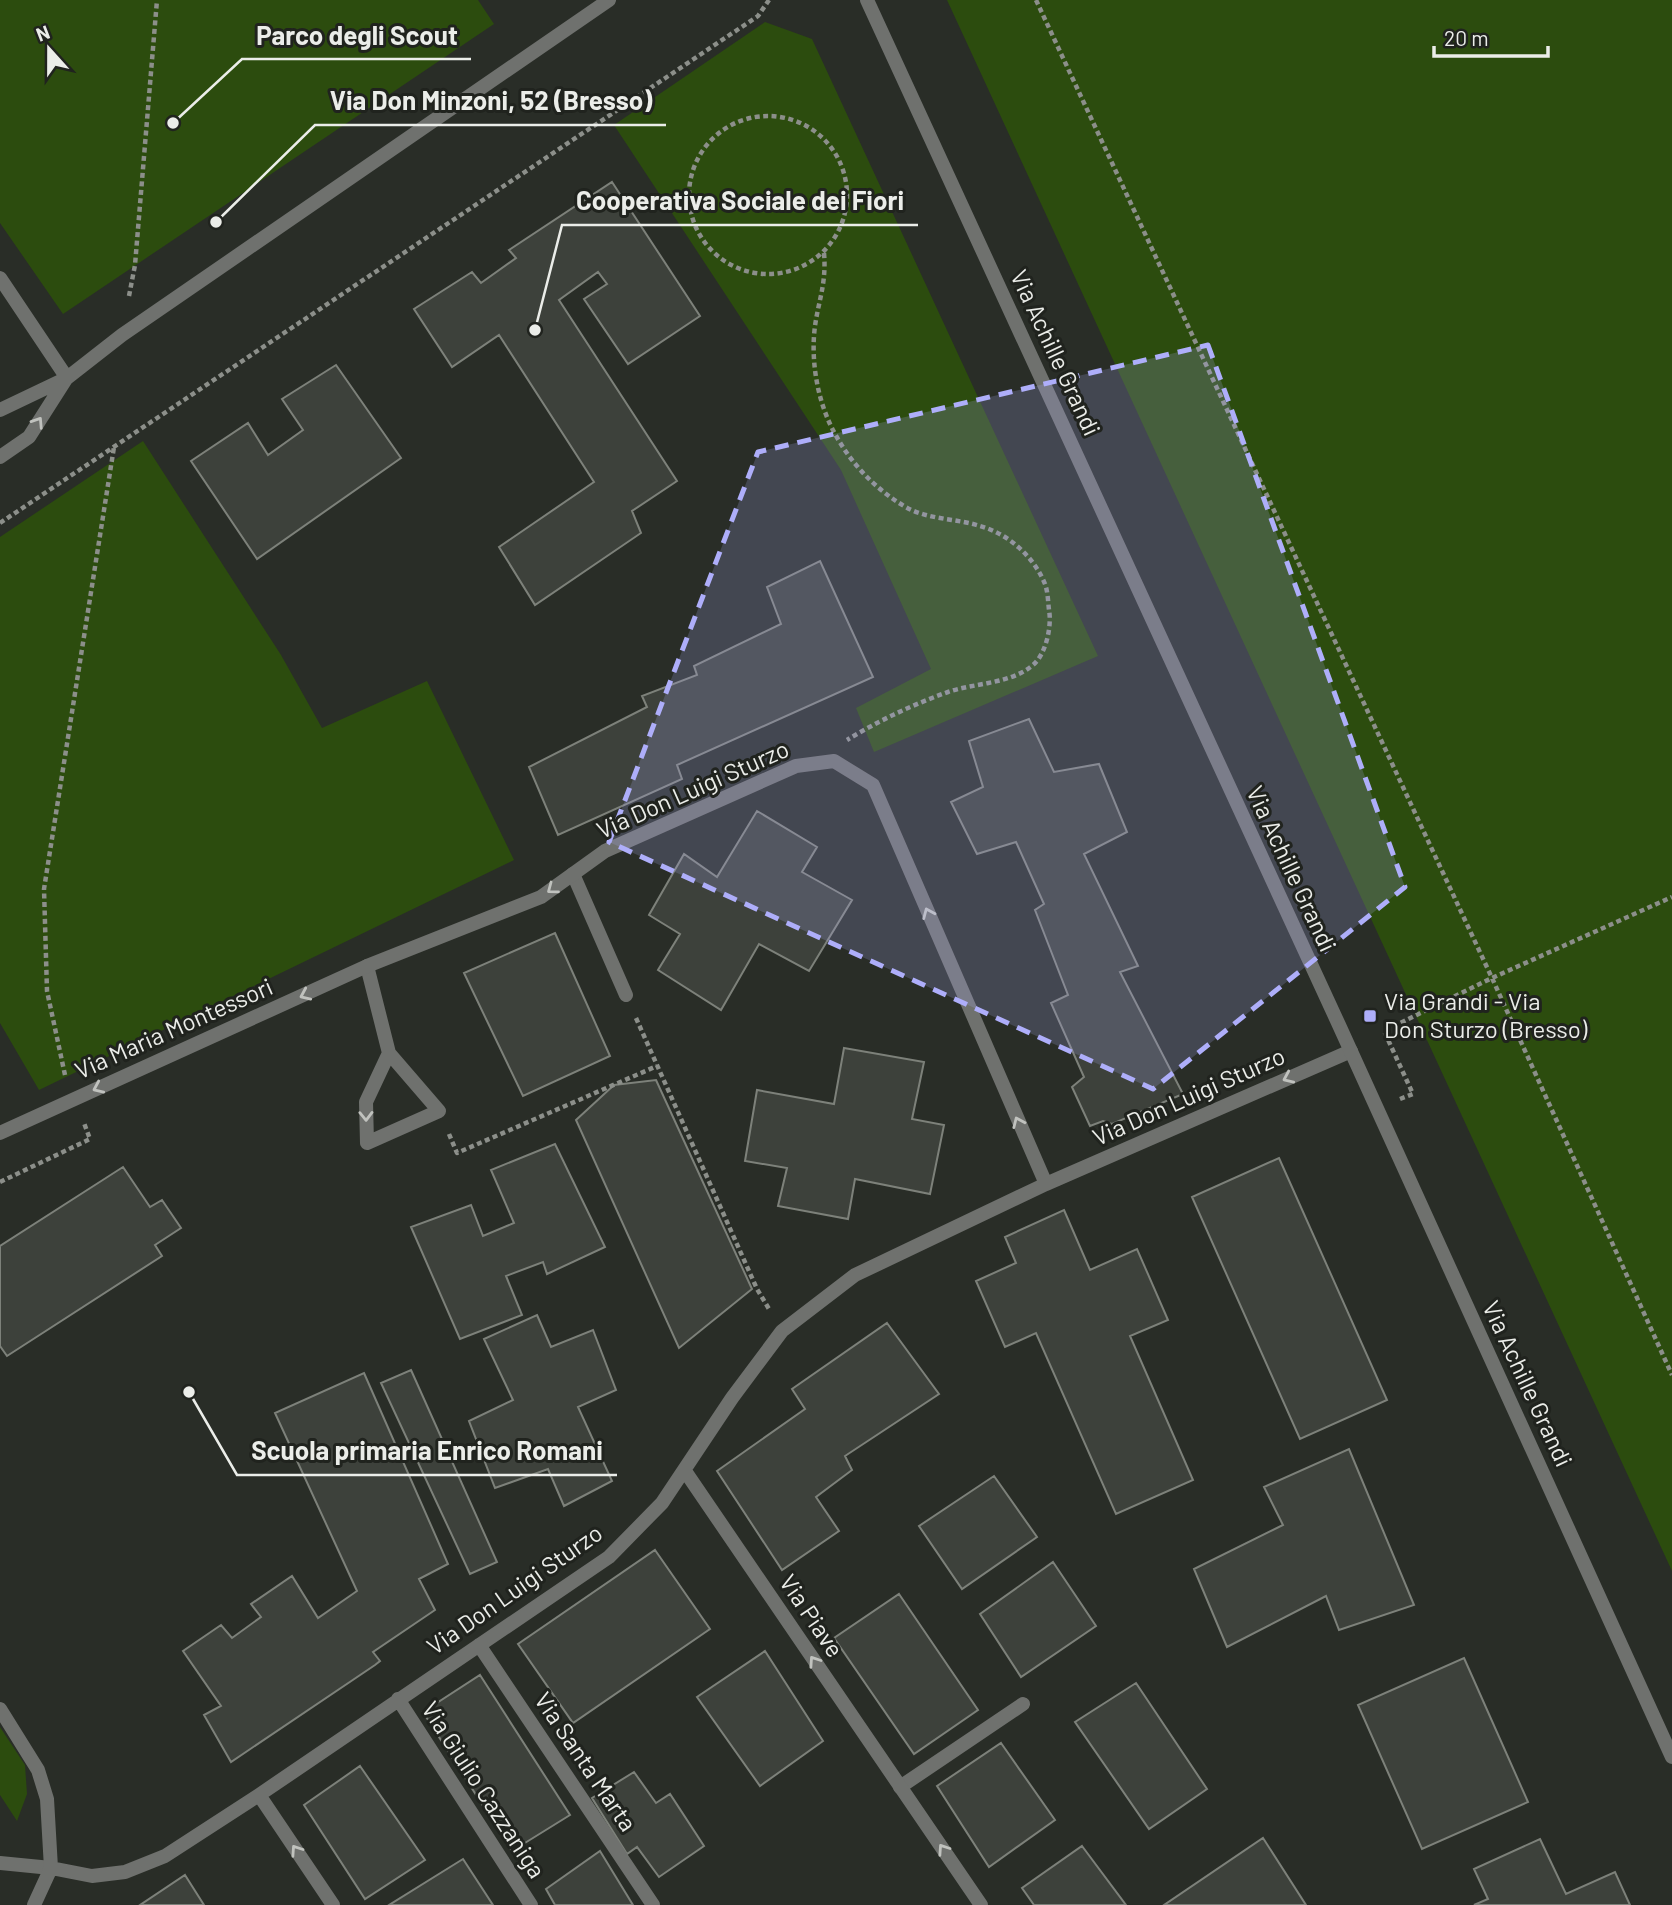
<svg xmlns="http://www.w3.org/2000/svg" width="1672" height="1905" font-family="Barlow,sans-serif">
	<rect width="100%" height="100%" fill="#292d27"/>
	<path fill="#2c4c0e" d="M 0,0 L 478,0 L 494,24 L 63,314 L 0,223 Z
		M 947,0 L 1672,0 L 1672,1571 Z
		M 765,22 L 812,39 L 1098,656 L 874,752 L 856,708 L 931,669 L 841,470 L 614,125 Z
		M 143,441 L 281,655 L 322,728 L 427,681 L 514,860 L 39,1090 L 0,1023 L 0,537 Z
		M 0,1727 L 25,1765 L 27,1794 L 17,1821 L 0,1795 Z"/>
	<path fill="#3d413b" stroke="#7d817a" stroke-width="2" d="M 612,182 L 700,316 L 628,364 L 584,299 L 607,284 L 598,272 L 559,300 L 677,481 L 632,511 L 641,533 L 535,605 L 499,547 L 594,482 L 499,335 L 452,367 L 414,309 L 472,272 L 481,283 L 516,258 L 509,250 Z
		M 336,365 L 401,458 L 257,559 L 191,461 L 248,423 L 268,455 L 303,430 L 282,399 Z
		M 820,561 L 873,677 L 677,765 L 682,779 L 558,835 L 529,767 L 647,707 L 642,696 L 697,675 L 694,666 L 781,624 L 767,587 Z
		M 1029,719 L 1054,772 L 1099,764 L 1127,832 L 1084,854 L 1138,966 L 1120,972 L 1183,1094 L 1112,1124 L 1103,1121 L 1090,1126 L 1072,1087 L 1084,1077 L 1051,1003 L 1068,995 L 1035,910 L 1044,904 L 1016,842 L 977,854 L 951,802 L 983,787 L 969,741 Z
		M 757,811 L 817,847 L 802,872 L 852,900 L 809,971 L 759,944 L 721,1010 L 658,970 L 680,934 L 649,915 L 684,854 L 717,877 Z
		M 555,933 L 610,1056 L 523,1096 L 464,973 Z
		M 844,1048 L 924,1062 L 912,1119 L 944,1125 L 930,1194 L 855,1179 L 848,1219 L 778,1206 L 787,1168 L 745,1161 L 757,1090 L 834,1104 Z
		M 656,1080 L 752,1289 L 679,1348 L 576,1120 L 614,1085 Z
		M 555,1144 L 605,1247 L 547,1274 L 543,1262 L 506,1276 L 522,1315 L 460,1339 L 411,1227 L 471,1205 L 483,1236 L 514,1223 L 491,1170 Z
		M 1279,1158 L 1387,1400 L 1300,1439 L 1192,1197 Z
		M 123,1167 L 150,1207 L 162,1200 L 181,1228 L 155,1245 L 162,1256 L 7,1356 L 0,1346 L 0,1246 Z
		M 1064,1210 L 1090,1270 L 1137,1249 L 1168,1320 L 1130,1336 L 1193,1480 L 1116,1514 L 1036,1333 L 1005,1347 L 976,1281 L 1016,1263 L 1005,1237 Z
		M 537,1315 L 551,1347 L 593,1330 L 616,1390 L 578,1407 L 612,1481 L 564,1506 L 548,1469 L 495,1488 L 469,1421 L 513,1400 L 484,1339 Z
		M 887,1323 L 939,1394 L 845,1456 L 852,1470 L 816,1497 L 839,1531 L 782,1570 L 717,1471 L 805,1409 L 792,1389 Z
		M 411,1370 L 497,1562 L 470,1574 L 381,1383 Z
		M 364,1373 L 448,1564 L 419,1579 L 435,1610 L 373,1652 L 380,1661 L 375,1665 L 231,1762 L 204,1715 L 221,1706 L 183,1651 L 221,1625 L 232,1638 L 261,1617 L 251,1604 L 292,1576 L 318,1618 L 357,1591 L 275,1413 Z
		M 1349,1449 L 1414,1605 L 1339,1630 L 1326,1596 L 1227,1647 L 1194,1569 L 1283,1525 L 1264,1487 Z
		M 994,1476 L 1037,1537 L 962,1589 L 919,1526 Z
		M 655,1550 L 710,1629 L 573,1723 L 518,1644 Z
		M 1053,1562 L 1096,1626 L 1021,1677 L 980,1614 Z
		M 899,1594 L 978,1710 L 914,1754 L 834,1638 Z
		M 765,1651 L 823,1741 L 760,1786 L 697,1697 Z
		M 1464,1658 L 1528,1802 L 1422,1849 L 1358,1705 Z
		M 480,1675 L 570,1815 L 512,1851 L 423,1712 Z
		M 1136,1683 L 1207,1789 L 1149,1829 L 1075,1722 Z
		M 1001,1743 L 1055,1820 L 989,1867 L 937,1786 Z
		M 360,1766 L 425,1860 L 365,1899 L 304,1805 Z
		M 634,1772 L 656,1803 L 670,1794 L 704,1846 L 659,1877 L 637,1847 L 627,1854 L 592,1798 Z
		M 1263,1838 L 1306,1905 L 1164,1905 Z
		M 1540,1839 L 1566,1894 L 1615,1872 L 1630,1905 L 1474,1905 L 1488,1899 L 1474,1869 Z
		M 1082,1846 L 1126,1905 L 1034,1905 L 1022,1888 Z
		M 600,1851 L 633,1905 L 555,1905 L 546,1889 Z
		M 463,1859 L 493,1905 L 389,1905 Z
		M 185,1875 L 204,1905 L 140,1905 Z"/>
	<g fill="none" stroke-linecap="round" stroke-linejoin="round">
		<path stroke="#8c8f8a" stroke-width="4.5" stroke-dasharray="5 3.5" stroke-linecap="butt" d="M 1036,0 L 1492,978 L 1672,1375
			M689 195a79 79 0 1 1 158 0a79 79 0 1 1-158 0Z
			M 824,253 C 827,287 816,306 814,336 C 812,366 818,398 830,424 C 846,458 872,487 904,506 C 927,520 955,518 980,526 C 1009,534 1034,557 1045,584 C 1048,592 1048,602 1049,610 C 1052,626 1046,654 1033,665 C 1011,684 974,683 948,692 C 914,704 878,721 847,740
			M 129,296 L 135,265 L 157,0
			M 0,523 L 758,16 L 769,0
			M 636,1018 L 757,1289 L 769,1309
			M 65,1075 L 47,991 L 44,889 L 114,447
			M 1400,1099 L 1413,1094 L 1384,1031 L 1492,978 L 1672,897
			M 449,1134 L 457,1153 L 657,1066
			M 0,1182 L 90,1139 L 84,1123"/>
		<path stroke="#6f716e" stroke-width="14" d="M 573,874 L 626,995
			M 367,966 L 389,1053 L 439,1111 L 367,1143 L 366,1102 L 389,1053
			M 900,1787 L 1023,1704"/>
		<path stroke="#6f716e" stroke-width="14" d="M 0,1863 L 51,1868"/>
		<path stroke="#6f716e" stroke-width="14" d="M 0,278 L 67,378
			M 0,410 L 67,378 L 122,335 L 609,0
			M 0,457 L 29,437 L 66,379
			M 0,1133 L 367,966 L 541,897 L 605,851 L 796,766 L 834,761 L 873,785 L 1046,1184
			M 685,1471 L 981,1905
			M 479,1645 L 653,1905
			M 398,1699 L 531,1905
			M 0,1709 L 38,1770 L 47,1799 L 51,1868 L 34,1905
			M 259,1795 L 333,1905
			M 51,1868 L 92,1876 L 125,1872 L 165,1856 L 259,1795 L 609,1557 L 662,1503 L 732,1398 L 782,1331 L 855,1275 L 1046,1184 L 1351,1051"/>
		<path stroke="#6f716e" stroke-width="14" d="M 867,0 L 1339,1025 L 1672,1757"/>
	</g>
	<defs><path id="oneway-chevron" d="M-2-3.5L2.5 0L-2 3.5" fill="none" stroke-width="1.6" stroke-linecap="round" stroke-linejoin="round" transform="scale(1.75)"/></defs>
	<g stroke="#c0c2be">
		<use href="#oneway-chevron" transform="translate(38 422) rotate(-57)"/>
		<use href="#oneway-chevron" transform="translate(552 889) rotate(143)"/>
		<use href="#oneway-chevron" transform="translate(928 913) rotate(-113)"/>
		<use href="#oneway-chevron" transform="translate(305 995) rotate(156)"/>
		<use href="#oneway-chevron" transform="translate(1288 1078) rotate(156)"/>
		<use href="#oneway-chevron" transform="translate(98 1088) rotate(156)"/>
		<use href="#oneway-chevron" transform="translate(366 1116) rotate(89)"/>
		<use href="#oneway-chevron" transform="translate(1018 1122) rotate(-114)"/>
		<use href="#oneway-chevron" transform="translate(814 1661) rotate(-124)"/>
		<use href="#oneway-chevron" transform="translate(943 1849) rotate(-124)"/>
		<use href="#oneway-chevron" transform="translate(296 1850) rotate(-124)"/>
	</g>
	<path fill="#aeaefa" fill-opacity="0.2" stroke="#aeaefa" stroke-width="5" stroke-dasharray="14 9" stroke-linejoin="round" d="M 1208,345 L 1405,887 L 1153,1089 L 609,842 L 758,452 Z"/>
	<rect fill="#aeaefa" stroke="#20231e" stroke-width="2.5" x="1363" y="1009" width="14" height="14" rx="3.5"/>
	<g text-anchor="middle" stroke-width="6" stroke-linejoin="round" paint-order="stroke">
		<g font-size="24" fill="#ebede9" stroke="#20231e">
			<text transform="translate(1055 353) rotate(65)" y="8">Via Achille Grandi</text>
			<text transform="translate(693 790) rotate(-24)" y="8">Via Don Luigi Sturzo</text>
			<text transform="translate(1291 869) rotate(65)" y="8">Via Achille Grandi</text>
			<text transform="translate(174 1029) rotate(-24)" y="8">Via Maria Montessori</text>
			<text transform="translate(1189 1097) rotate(-24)" y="8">Via Don Luigi Sturzo</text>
			<text transform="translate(1527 1384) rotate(65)" y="8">Via Achille Grandi</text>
			<text transform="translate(515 1590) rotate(-35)" y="8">Via Don Luigi Sturzo</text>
			<text transform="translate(811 1616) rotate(56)" y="8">Via Piave</text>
			<text transform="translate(585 1762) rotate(56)" y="8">Via Santa Marta</text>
			<text transform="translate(483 1790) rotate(57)" y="8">Via Giulio Cazzaniga</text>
		</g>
		<g font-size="24" fill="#ebede9" stroke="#20231e" text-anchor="start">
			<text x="1384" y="1010">Via Grandi - Via<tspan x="1384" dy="28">Don Sturzo (Bresso)</tspan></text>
		</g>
	</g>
	<path fill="none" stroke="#ebede9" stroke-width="2.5" d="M173 123L242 59H471M216 222L315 125H666M535 330L562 225H918M189 1392L237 1475H617"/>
	<g fill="#ebede9" stroke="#20231e" stroke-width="2.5">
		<circle cx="173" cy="123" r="7"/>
		<circle cx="216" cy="222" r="7"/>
		<circle cx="535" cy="330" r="7"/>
		<circle cx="189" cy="1392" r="7"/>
	</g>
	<g font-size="26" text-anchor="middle" font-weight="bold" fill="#ebede9" stroke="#20231e" stroke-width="6" stroke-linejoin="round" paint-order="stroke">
		<text x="357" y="45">Parco degli Scout</text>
		<text x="491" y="110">Via Don Minzoni, 52 (Bresso)</text>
		<text x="740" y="210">Cooperativa Sociale dei Fiori</text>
		<text x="427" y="1460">Scuola primaria Enrico Romani</text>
	</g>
	<g transform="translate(49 49) rotate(339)" stroke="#20231e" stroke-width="5" paint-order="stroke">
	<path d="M0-5L12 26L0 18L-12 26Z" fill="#ebede9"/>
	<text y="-10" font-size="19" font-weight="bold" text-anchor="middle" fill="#ebede9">N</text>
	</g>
	<path d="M1434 46v10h114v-10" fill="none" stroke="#ebede9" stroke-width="3.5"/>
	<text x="1444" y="46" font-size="21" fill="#ebede9" stroke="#20231e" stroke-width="5" paint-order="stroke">20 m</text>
</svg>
